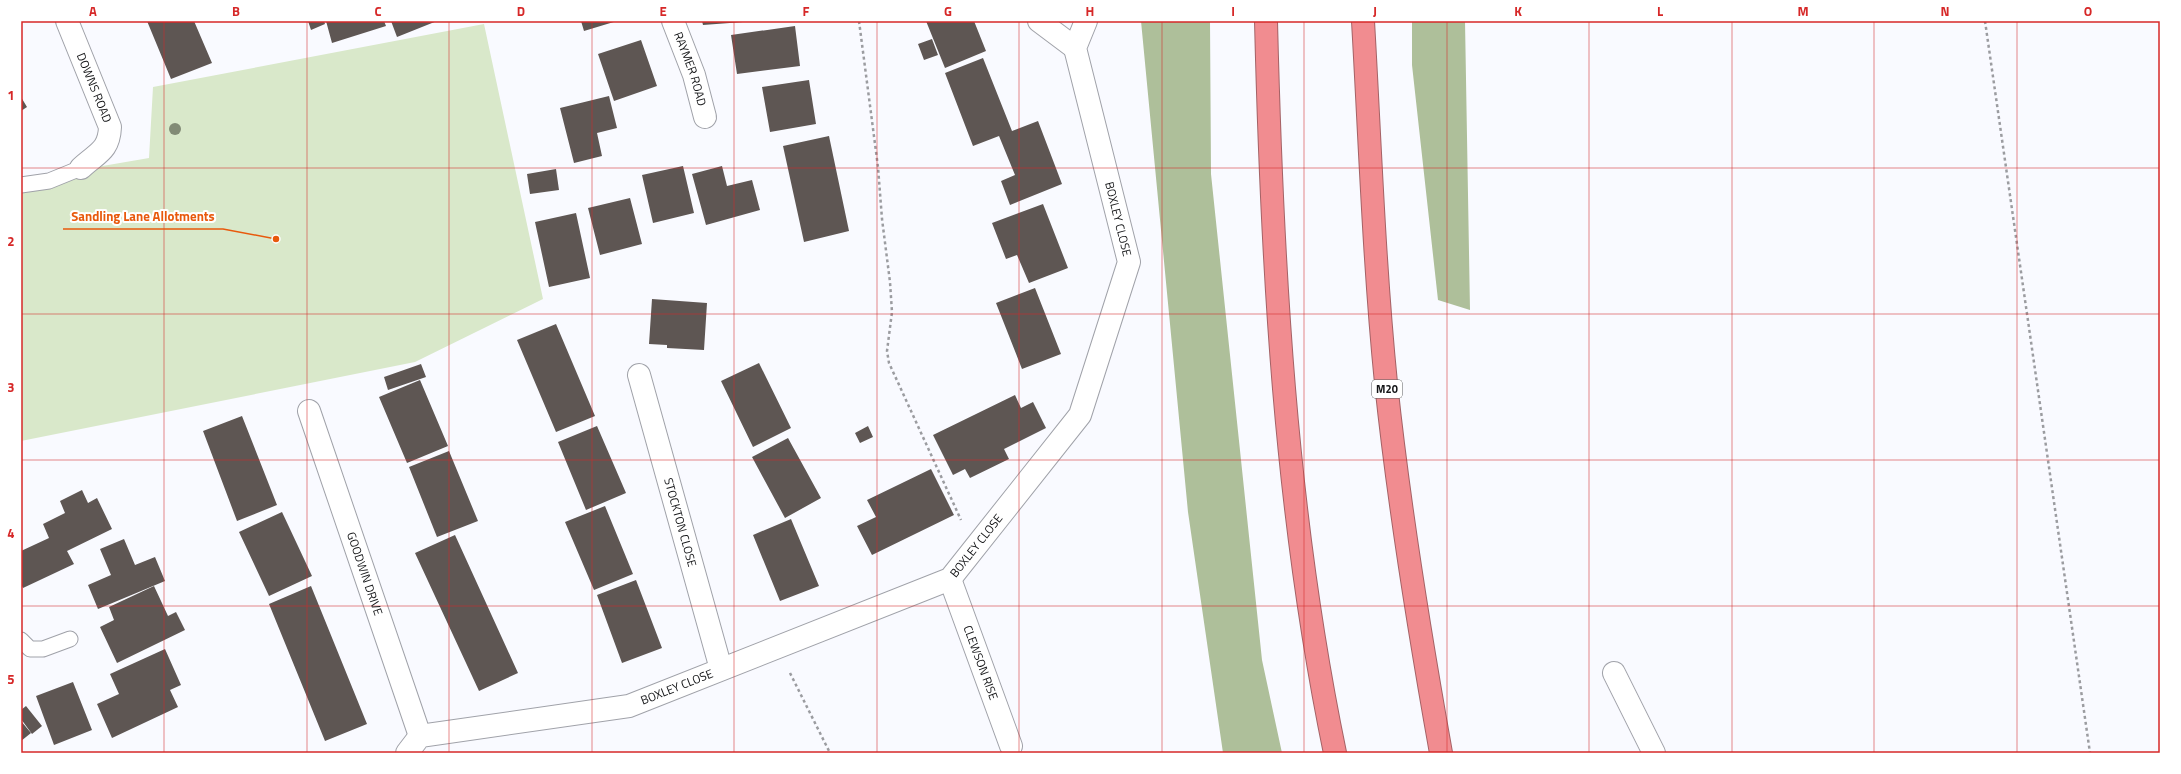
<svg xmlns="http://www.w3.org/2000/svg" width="2181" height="774" font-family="'Titillium Web',sans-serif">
	<rect width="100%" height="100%" fill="#f9faff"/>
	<path fill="#d9e8ca" d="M 484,24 L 543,299 L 415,362 L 21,441 L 21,180 L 149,158 L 153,87 Z"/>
	<path fill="#aebf9a" d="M 1141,21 L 1210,21 L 1211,174 L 1262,660 L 1282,753 L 1223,753 L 1188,512 Z
		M 1412,21 L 1465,21 L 1470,310 L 1438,300 L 1412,65 Z"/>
	<path fill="#5e5653" d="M 147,21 L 194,21 L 212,63 L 171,79 Z
		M 308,21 L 324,21 L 325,24 L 311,30 Z
		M 326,21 L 384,21 L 386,26 L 332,43 Z
		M 391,21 L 437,21 L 397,37 Z
		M 581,21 L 617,21 L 584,31 Z
		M 702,21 L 743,21 L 743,22 L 703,25 Z
		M 926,21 L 974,21 L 986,51 L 945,68 Z
		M 795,26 L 800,66 L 737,74 L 731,35 Z
		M 932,39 L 938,55 L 924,60 L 918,44 Z
		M 641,40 L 657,86 L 614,101 L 598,54 Z
		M 983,58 L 1012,131 L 1038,121 L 1062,184 L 1010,205 L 1001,181 L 1015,175 L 999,136 L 973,146 L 945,73 Z
		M 809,80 L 816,124 L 770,132 L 762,87 Z
		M 609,96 L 617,128 L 597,133 L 602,156 L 574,163 L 560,108 Z
		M 21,97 L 27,107 L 21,111 Z
		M 829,136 L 849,231 L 804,242 L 783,146 Z
		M 683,166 L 694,213 L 653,223 L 642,175 Z
		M 722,166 L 727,186 L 752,180 L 760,210 L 706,225 L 692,174 Z
		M 556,169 L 559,190 L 530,194 L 527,174 Z
		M 630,198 L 642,244 L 600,255 L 588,208 Z
		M 1043,204 L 1068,268 L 1029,283 L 1017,255 L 1006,259 L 992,223 Z
		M 576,213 L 590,278 L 549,287 L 535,222 Z
		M 1035,288 L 1061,354 L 1022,369 L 996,303 Z
		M 652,299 L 707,303 L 704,350 L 667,348 L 667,345 L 649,344 Z
		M 556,324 L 595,416 L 556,432 L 517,340 Z
		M 759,363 L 791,428 L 753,447 L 721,381 Z
		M 421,364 L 426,377 L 388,390 L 384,377 Z
		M 420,380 L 448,446 L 407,463 L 379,397 Z
		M 1015,395 L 1021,408 L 1033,402 L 1046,428 L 1004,449 L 1009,459 L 970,478 L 965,469 L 953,475 L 933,435 Z
		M 242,416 L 277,505 L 237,521 L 203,431 Z
		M 597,426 L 626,493 L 586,510 L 558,442 Z
		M 868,426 L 873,437 L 860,443 L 855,433 Z
		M 788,438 L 821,498 L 785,518 L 752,457 Z
		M 449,451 L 478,521 L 437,537 L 409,467 Z
		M 931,469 L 954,515 L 872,555 L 857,526 L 876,517 L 867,500 Z
		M 82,490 L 88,503 L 97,498 L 112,529 L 67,551 L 74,564 L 23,588 L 21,584 L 21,551 L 49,538 L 43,524 L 65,513 L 60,501 Z
		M 605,506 L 633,574 L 594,590 L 565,522 Z
		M 282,512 L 312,576 L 269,596 L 239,532 Z
		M 791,519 L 819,586 L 780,601 L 753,535 Z
		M 455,535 L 518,673 L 479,691 L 415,553 Z
		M 124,539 L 135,565 L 155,557 L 165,581 L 98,609 L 88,585 L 111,575 L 100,549 Z
		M 636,580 L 662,648 L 622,663 L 597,595 Z
		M 154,586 L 168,616 L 176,612 L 185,630 L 117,663 L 100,627 L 114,620 L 109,607 Z
		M 311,586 L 367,724 L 325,741 L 269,604 Z
		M 165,649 L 181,685 L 170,690 L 178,707 L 112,738 L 97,704 L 119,694 L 110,674 Z
		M 73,682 L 92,730 L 54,745 L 36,696 Z
		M 26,706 L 42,726 L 32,734 L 21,719 L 21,710 Z
		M 21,721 L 31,733 L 21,741 Z"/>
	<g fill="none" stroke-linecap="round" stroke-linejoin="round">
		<defs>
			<path id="lane" d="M 21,185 L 49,181 L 81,168
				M 21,640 L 30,649 L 43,649 L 70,639"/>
			<g id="street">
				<path id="s1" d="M 67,21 L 110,127 C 109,151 97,153 81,168"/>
				<path id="s2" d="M 673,21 L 694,75 L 705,117"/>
				<path d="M 1039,21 L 1075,48"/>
				<path id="s3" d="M 639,375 L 721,669"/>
				<path id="s4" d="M 309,411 L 420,736"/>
				<path id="s5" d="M 950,579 L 1011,746"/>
				<path d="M 1614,673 L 1654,753"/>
				<path id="s6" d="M 407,753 L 420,736 L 629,706 L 950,579 L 1080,415 L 1129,262 L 1075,48 L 1086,21"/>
			</g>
			<path id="highway" d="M 1266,21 C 1272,266 1285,512 1335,753
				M 1363,21 C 1370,142 1374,263 1386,383 C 1399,507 1419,630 1441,753"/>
		</defs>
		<use href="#lane" stroke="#a0a2a9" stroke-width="17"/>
		<use href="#street" stroke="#a0a2a9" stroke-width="24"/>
		<use href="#highway" stroke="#a46266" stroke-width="24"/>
		<path stroke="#9b9ca0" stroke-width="2.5" stroke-dasharray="3 3" stroke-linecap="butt" d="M 859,21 L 878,167 L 882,219 L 890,282 L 892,312 L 887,351 L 889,363 L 961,520
			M 1985,21 L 2090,753
			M 790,673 L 830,753"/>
		<use href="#lane" stroke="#fff" stroke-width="15"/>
		<use href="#street" stroke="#fff" stroke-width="22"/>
		<use href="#highway" stroke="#f18c90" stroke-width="22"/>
	</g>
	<circle fill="#828b76" cx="175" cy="129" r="6"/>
	<path fill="none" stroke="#d62828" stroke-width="1" stroke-opacity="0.55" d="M 164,21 L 164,753M 307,21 L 307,753M 449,21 L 449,753M 592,21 L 592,753M 734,21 L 734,753M 877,21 L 877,753M 1019,21 L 1019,753M 1162,21 L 1162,753M 1304,21 L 1304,753M 1447,21 L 1447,753M 1589,21 L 1589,753M 1732,21 L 1732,753M 1874,21 L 1874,753M 2017,21 L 2017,753M 21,168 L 2160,168M 21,314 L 2160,314M 21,460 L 2160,460M 21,606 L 2160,606"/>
	<g text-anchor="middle" stroke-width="4" stroke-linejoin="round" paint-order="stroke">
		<rect fill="#fff" stroke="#5a5b5d" stroke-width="1" x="1372" y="380" width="30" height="18" rx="3"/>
		<g font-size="11" font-weight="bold" fill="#141517">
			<text x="1387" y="393">M20</text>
		</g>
		<g font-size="12" fill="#141517" stroke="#fff">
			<text dy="4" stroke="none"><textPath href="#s2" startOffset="51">RAYMER ROAD</textPath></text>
			<text dy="4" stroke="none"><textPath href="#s1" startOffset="72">DOWNS ROAD</textPath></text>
			<text transform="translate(1118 219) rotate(76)" y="4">BOXLEY CLOSE</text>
			<text dy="4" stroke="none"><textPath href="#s3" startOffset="153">STOCKTON CLOSE</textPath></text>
			<text dy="4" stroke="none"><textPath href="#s6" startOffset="620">BOXLEY CLOSE</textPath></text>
			<text dy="4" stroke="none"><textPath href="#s4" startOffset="172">GOODWIN DRIVE</textPath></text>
			<text dy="4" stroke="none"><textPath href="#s5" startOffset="89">CLEWSON RISE</textPath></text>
			<text dy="4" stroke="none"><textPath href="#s6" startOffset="284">BOXLEY CLOSE</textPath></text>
		</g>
	</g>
	<path fill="none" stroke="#e8590c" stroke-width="1.5" d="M276 239L223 229H63"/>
	<circle fill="#e8590c" stroke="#fff" stroke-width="1.5" cx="276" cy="239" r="4"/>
	<g font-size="13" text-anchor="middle" font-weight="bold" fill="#e8590c" stroke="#fff" stroke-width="4" stroke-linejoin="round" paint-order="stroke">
		<text x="143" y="221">Sandling Lane Allotments</text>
	</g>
	<rect width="2181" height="774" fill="none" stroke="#ffffff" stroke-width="44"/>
	<rect x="22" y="22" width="2137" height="730" fill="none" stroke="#d62828" stroke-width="1.5"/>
	<g font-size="13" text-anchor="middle" font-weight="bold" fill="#d62828">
		<text x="93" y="16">A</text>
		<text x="236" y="16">B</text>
		<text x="378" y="16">C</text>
		<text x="521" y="16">D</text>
		<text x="663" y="16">E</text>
		<text x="806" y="16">F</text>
		<text x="948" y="16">G</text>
		<text x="1090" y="16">H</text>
		<text x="1233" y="16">I</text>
		<text x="1375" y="16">J</text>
		<text x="1518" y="16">K</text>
		<text x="1660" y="16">L</text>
		<text x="1803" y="16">M</text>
		<text x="1945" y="16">N</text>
		<text x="2088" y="16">O</text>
		<text x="11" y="100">1</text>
		<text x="11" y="246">2</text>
		<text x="11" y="392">3</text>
		<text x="11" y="538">4</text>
		<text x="11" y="684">5</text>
	</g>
</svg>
